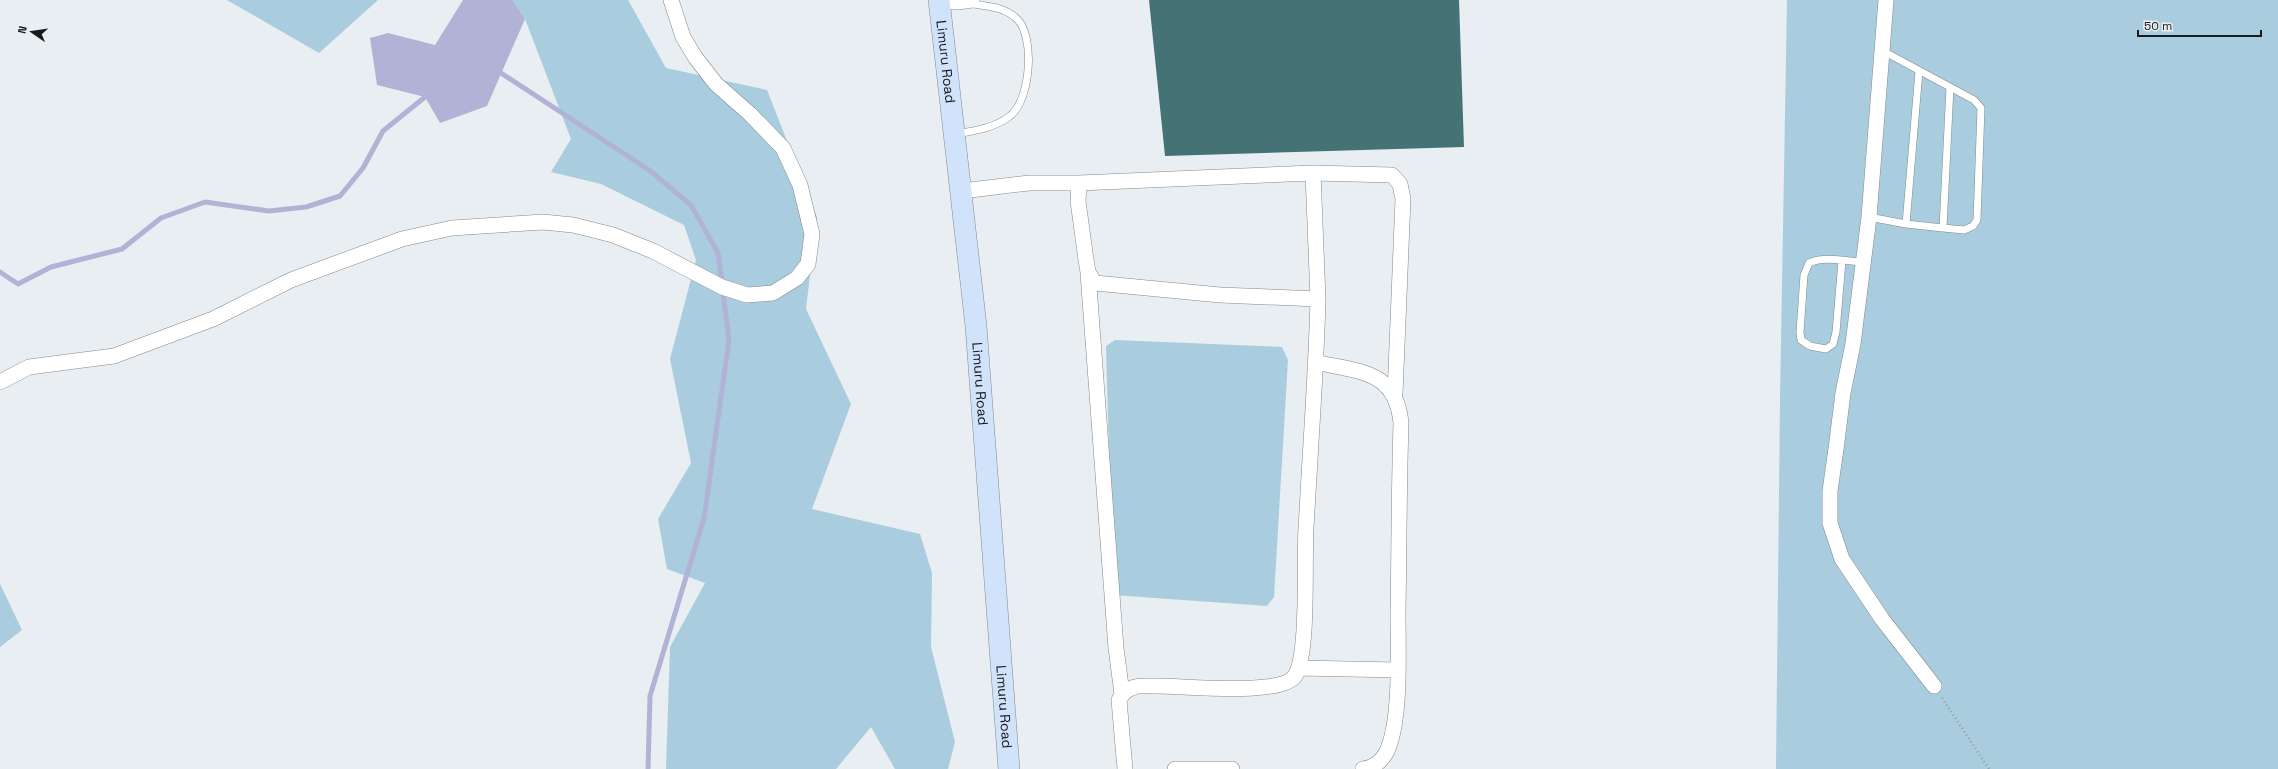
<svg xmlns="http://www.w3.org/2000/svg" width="2278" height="769" font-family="'Space Grotesk',sans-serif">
	<rect width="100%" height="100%" fill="#e8eef1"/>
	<path fill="#a9cdde" d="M 227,0 L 378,0 L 319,53 Z
		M 513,0 L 628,0 L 666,68 L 767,90 L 817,217 L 806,309 L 851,404 L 812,509 L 920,534 L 932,573 L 931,647 L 955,742 L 948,769 L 895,769 L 871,727 L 836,769 L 666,769 L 670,647 L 705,583 L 667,569 L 658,519 L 691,463 L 670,359 L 696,260 L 684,225 L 601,184 L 551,172 L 571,139 L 525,19 Z
		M 1787,0 L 2278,0 L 2278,769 L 1776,769 L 1780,400 Z
		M 1115,340 L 1282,347 L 1288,360 L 1274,597 L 1267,606 L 1113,595 L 1106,346 Z
		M 0,584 L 22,630 L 0,647 Z"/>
	<path fill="#b1b3d6" d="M 463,0 L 513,0 L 525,19 L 487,106 L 440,123 L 425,97 L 377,85 L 370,38 L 388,33 L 435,45 Z"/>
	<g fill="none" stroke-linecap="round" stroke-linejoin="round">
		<path stroke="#b1b3d6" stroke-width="5" d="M 501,73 L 649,170 L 691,205 L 718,253 L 729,340 L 704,518 L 650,696 L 648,769
			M 0,272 L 18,284 L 51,267 L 122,249 L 161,218 L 205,202 L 269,211 L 306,207 L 340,196 L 363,168 L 383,131 L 425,97"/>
	</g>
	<path fill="#457375" d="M 1149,0 L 1459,0 L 1464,147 L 1165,156 Z"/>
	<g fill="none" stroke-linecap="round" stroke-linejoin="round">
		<defs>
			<path id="service" d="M 1883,51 L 1974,100 L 1981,108 L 1977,220 L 1973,226 L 1964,230 L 1943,228 L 1950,87
				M 955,134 C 974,131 995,128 1010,116 C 1031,100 1036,33 1015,17 C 1002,6 984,6 968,3
				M 1869,217 L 1906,224 L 1919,71
				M 1906,224 L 1943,228
				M 1842,261 L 1836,332 L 1833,344 L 1826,349 L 1810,346 L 1801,340 L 1800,332 L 1804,275 L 1809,263 C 1824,256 1846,261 1862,262"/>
			<path id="minor" d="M 1886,0 L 1869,217 L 1853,344 L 1843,393 L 1836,449 L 1830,491 L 1830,523 L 1842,559 L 1882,619 L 1934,686
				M 939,1 L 958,2 L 972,0
				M 1313,173 L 1392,175 L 1400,184 L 1403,199 L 1395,394
				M 1079,183 L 1313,173 L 1318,299
				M 962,191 L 1029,183 L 1079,183 L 1078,201 L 1086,260 L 1088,272 L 1095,283 L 1220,295 L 1318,299 C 1316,376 1310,452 1306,529 C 1304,559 1309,655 1295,676 C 1281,697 1179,685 1153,686 C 1146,686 1137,685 1132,688 C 1125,690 1122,694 1119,700 L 1125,769
				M 1088,273 L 1116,648 L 1122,694
				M 1315,362 C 1359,372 1396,370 1401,423 C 1399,487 1399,550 1398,614 C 1398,650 1401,713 1389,746 C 1385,758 1376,767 1363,769
				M 0,382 L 29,367 L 114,356 L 213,319 L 291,280 L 402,239 L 452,228 L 543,222 L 573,225 L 613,235 L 653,251 L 722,287 L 747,295 L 773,293 L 797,278 L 808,264 L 812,234 L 800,185 L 783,148 L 750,114 L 716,84 L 695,57 L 683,37 L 671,0
				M 1299,668 L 1398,670
				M 1175,769 L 1232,769"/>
			<g id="secondary">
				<path id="s1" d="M 939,0 L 976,326 L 1009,769"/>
			</g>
		</defs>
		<use href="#service" stroke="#83898c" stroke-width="8"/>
		<use href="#minor" stroke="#83898c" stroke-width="16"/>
		<use href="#secondary" stroke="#83898c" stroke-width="22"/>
		<path stroke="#979b9d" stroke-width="2.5" stroke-dasharray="1 3" stroke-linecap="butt" d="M 1942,698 L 1989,769"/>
		<use href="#service" stroke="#fff" stroke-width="7"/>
		<use href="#minor" stroke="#fff" stroke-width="15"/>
		<use href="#secondary" stroke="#d0e3fa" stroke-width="21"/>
	</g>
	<g text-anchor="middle" stroke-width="3.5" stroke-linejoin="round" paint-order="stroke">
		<g font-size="14" fill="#181a1b" stroke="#e8eef1">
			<text dy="5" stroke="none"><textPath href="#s1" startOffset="62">Limuru Road</textPath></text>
			<text dy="5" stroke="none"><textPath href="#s1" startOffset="386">Limuru Road</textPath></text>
			<text dy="5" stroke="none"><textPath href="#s1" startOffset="710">Limuru Road</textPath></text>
		</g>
	</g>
	<g transform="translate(32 32) rotate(283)" stroke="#e8eef1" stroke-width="3" paint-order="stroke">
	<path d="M0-3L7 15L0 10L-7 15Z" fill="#181a1b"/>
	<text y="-6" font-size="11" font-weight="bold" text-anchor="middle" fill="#181a1b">N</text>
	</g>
	<path d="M2138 30v6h123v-6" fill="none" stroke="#181a1b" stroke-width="2"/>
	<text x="2144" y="30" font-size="12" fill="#181a1b" stroke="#e8eef1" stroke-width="3" paint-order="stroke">50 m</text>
</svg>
